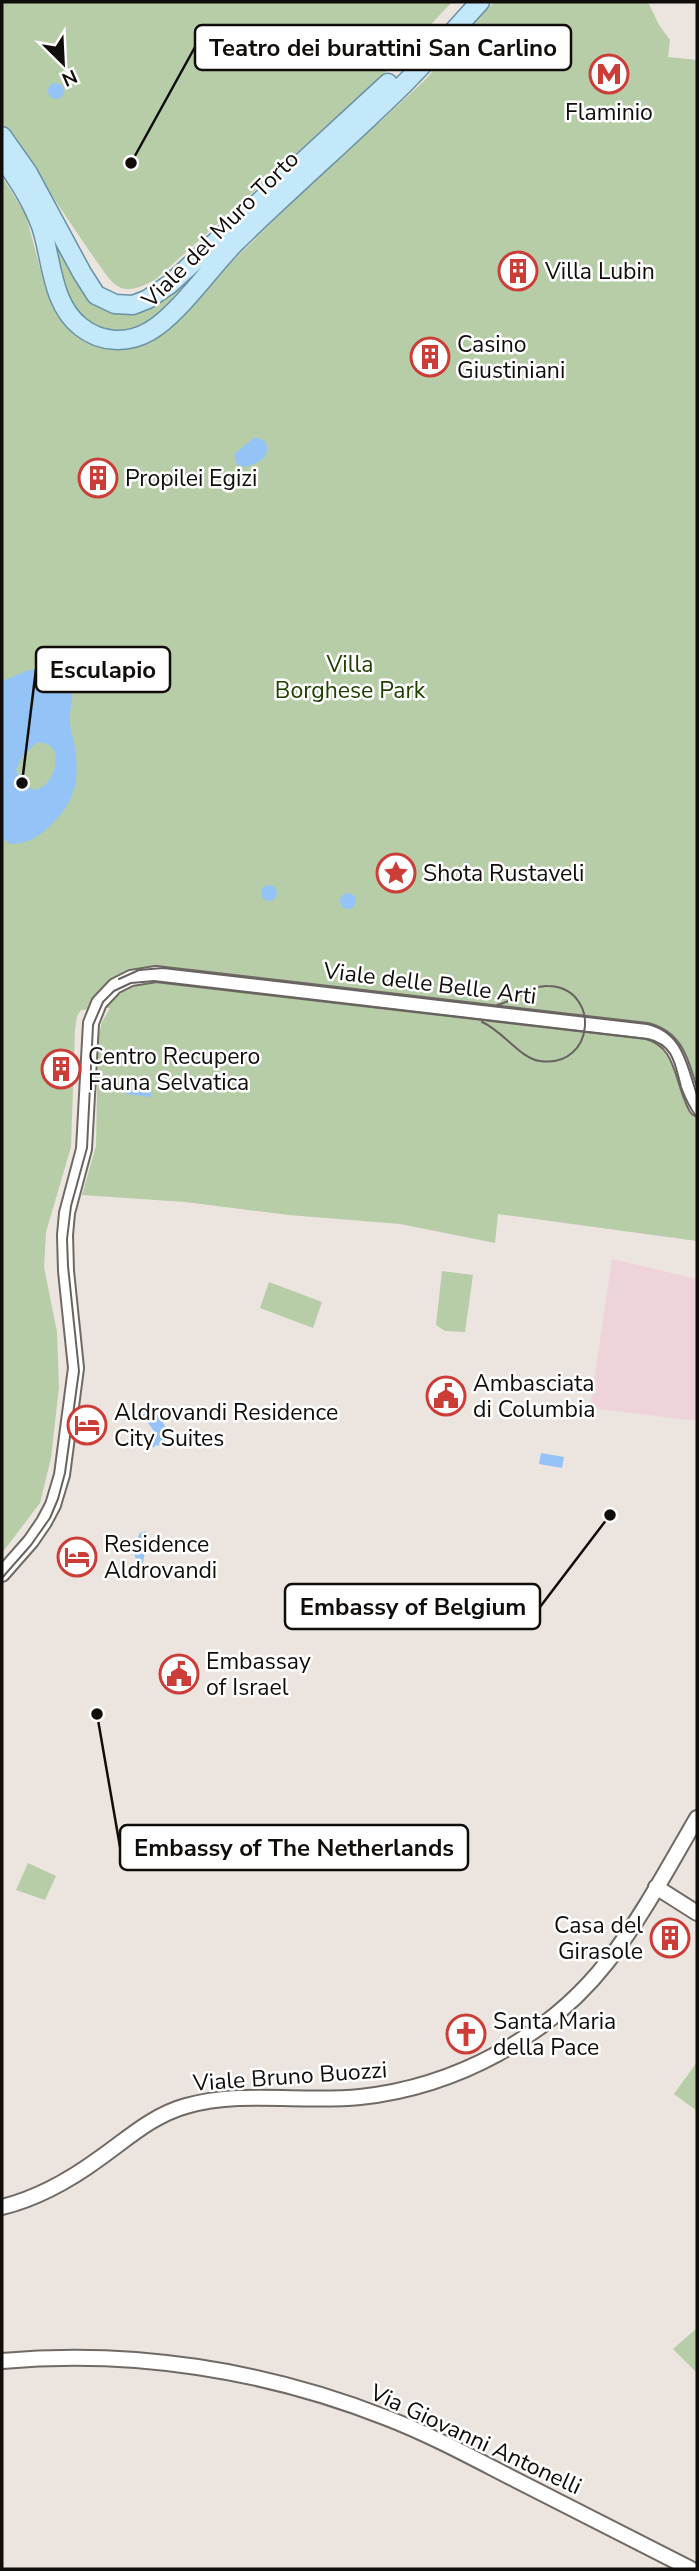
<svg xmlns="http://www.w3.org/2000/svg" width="699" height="2571" font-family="'Nunito Sans',sans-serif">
	<rect width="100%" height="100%" fill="#ece4de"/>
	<path fill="#eed4da" d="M 612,1259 L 697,1279 L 697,1421 L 590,1408 Z"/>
	<path fill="#b7cda8" d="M 2,2 L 452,2 L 383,75 L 156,279 C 117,302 113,283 90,252 L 2,122 Z
		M 494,2 L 648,2 L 659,25 L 670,40 L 668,57 L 697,60 L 697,1241 L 498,1214 L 495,1243 L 400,1224 L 289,1215 L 185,1202 L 82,1195 L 96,1146 L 98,1037 L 102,1022 L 110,1008 L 81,1010 L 77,1016 L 75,1030 L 71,1147 L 46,1232 L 44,1267 L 57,1332 L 59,1387 L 51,1458 L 40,1503 L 2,1553 L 2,177 L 26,215 L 45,287 L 62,321 L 74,333 L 91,343 L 115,348 L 163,329 L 293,202 L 303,185 L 351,139 L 380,122 L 424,81 Z
		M 41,207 L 108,309 C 125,316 137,313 153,305 L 231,237 L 154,319 L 132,330 L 107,332 L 85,321 L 68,302 Z
		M 442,1271 L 473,1275 L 465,1332 L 445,1331 L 436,1325 Z
		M 269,1282 L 322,1302 L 313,1328 L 260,1308 Z
		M 28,1863 L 56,1876 L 45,1900 L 16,1890 Z
		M 697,2062 L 697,2111 L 674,2094 Z
		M 697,2328 L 697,2373 L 673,2349 Z"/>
	<path fill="#94c4f7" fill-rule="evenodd" d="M48 91a8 8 0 1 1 16 0a8 8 0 1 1-16 0Z
		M 255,437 L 265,441 C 272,457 259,463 245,467 L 237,465 L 234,454 Z
		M 40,669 L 64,675 C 79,698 69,699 70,722 C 70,731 74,740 75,748 C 80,784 74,803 49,827 C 37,838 26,844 10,844 L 3,838 L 2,829 L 2,681 L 29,670 ZM 36,743 C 80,737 40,828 16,770 L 22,757 Z
		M261 893a8 8 0 1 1 16 0a8 8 0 1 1-16 0Z
		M340 901a8 8 0 1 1 16 0a8 8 0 1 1-16 0Z
		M 127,1081 L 152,1084 L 151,1097 L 125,1094 Z
		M 155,1411 L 167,1429 L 164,1446 L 155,1445 L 155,1447 L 151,1447 L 154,1431 L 142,1415 L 146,1412 L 150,1416 Z
		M 541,1453 L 564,1457 L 562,1468 L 539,1464 Z
		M 146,1531 L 148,1537 L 142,1567 C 131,1556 132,1546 140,1533 Z"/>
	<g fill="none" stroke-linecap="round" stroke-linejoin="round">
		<defs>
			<path id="tertiary" d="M 2,1574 L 31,1541 L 44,1522 L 53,1505 L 62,1475 L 76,1368 L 66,1271 L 65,1235 L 67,1213 L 84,1149 L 91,1023 L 99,1003 L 115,986 L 131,978 L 156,974 L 647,1031 C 685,1041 681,1079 697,1108
				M 656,1887 L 697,1913
				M 2,2207 C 39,2198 70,2180 100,2158 C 127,2139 153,2115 186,2106 C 242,2090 303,2103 360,2097 C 455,2087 549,2037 608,1961 C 642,1917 669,1866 697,1818
				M 2,2361 C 132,2349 265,2370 387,2418 C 431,2435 473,2458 516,2480 C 574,2510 633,2539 691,2569"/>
			<path id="primary" d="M 2,136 L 28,173 L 82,273 L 96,295 L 115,304 L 133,305 L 148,299 L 170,284 L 388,83
				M 2,157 C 17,179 32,201 41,226 C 52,259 51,304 81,327 C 101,343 128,344 150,331 C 177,316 211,267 235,243 C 290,189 349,138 404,84 C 431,57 455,29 480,2"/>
		</defs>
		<use href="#tertiary" stroke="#706964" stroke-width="18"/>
		<use href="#primary" stroke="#6991a4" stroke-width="21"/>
		<use href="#tertiary" stroke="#fff" stroke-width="14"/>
		<use href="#primary" stroke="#c2e8fa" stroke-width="18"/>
		<path stroke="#686360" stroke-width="2" d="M 119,979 L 139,970 L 163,968 L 647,1024 C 683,1032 687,1065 697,1095
			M 482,1022 C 503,1031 521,1059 540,1061 C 596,1069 601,987 548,986 C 529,985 515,1001 497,1005
			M 2,1578 L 31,1545 L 50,1518 L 58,1499 L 65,1473 L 79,1371 L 68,1266 L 67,1239 L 71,1206 L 87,1148 L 93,1025 L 103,1002 L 114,991 L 131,983 L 154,981 L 648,1039 C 674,1045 675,1065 681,1087 C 685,1098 690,1108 697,1118"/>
	</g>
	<defs>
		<symbol id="metro-ring" viewBox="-11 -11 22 22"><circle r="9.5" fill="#fff" stroke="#cb3d36" stroke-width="1.5"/><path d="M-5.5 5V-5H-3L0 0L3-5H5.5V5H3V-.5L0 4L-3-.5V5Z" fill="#cb3d36"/></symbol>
		<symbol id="building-ring" viewBox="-11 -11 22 22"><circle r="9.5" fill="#fff" stroke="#cb3d36" stroke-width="1.5"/><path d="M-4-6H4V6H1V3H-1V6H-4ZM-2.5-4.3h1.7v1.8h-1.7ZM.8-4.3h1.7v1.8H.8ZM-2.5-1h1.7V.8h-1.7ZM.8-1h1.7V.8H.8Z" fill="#cb3d36"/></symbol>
		<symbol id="sight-ring" viewBox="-11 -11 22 22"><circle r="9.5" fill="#fff" stroke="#cb3d36" stroke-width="1.5"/><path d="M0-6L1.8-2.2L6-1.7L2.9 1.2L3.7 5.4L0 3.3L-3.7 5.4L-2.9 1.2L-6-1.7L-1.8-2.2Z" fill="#cb3d36"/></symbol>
		<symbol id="civic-ring" viewBox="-11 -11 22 22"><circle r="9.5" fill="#fff" stroke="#cb3d36" stroke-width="1.5"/><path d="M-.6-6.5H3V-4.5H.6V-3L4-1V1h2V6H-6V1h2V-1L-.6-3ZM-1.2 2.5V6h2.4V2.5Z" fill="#cb3d36"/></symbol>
		<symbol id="hotel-ring" viewBox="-11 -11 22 22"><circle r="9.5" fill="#fff" stroke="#cb3d36" stroke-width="1.5"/><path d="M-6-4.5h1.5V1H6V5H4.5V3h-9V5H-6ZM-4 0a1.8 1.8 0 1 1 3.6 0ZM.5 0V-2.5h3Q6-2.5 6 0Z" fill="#cb3d36"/></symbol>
		<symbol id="church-ring" viewBox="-11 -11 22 22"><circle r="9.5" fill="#fff" stroke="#cb3d36" stroke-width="1.5"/><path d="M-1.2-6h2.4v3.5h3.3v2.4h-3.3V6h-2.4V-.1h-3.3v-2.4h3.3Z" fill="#cb3d36"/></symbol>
	</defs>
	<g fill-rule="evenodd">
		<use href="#metro-ring" x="587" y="52" width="44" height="44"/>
		<use href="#building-ring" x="496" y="249" width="44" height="44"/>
		<use href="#building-ring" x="408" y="335" width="44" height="44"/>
		<use href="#building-ring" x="76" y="456" width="44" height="44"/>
		<use href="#sight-ring" x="374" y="851" width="44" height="44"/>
		<use href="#building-ring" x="39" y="1047" width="44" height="44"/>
		<use href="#civic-ring" x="424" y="1374" width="44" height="44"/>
		<use href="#hotel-ring" x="65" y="1403" width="44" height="44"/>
		<use href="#hotel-ring" x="55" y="1535" width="44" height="44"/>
		<use href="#civic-ring" x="157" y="1652" width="44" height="44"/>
		<use href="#building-ring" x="648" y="1916" width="44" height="44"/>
		<use href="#church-ring" x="444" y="2012" width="44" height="44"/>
	</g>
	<g text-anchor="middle" stroke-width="5" stroke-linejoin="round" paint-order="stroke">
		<g font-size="23" fill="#100d0b" stroke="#fff" text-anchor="start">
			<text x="609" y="120" text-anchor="middle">Flaminio</text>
			<text x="545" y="279">Villa Lubin</text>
			<text x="457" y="352">Casino<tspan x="457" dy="26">Giustiniani</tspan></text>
			<text x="125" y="486">Propilei Egizi</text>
			<text x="423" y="881">Shota Rustaveli</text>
			<text x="88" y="1064">Centro Recupero<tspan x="88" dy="26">Fauna Selvatica</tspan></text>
			<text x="473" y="1391">Ambasciata<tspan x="473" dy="26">di Columbia</tspan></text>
			<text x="114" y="1420">Aldrovandi Residence<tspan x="114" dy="26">City Suites</tspan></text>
			<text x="104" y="1552">Residence<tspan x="104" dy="26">Aldrovandi</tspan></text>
			<text x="206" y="1669">Embassay<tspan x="206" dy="26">of Israel</tspan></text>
			<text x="643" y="1933" text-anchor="end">Casa del<tspan x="643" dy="26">Girasole</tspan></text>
			<text x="493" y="2029">Santa Maria<tspan x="493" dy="26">della Pace</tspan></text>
		</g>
		<g font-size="23" fill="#100d0b" stroke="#fff">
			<text transform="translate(220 229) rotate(-45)" y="8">Viale del Muro Torto</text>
			<text transform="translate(430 983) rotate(7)" y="8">Viale delle Belle Arti</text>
			<text transform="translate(290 2076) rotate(-4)" y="8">Viale Bruno Buozzi</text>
			<text transform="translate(476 2439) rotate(25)" y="8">Via Giovanni Antonelli</text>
		</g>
		<g font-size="23" fill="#213f00" stroke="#fff">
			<text x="350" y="672">Villa<tspan x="350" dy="26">Borghese Park</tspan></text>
		</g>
	</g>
	<path fill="none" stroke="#100d0b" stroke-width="2.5" d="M131 163L195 47M22 783L36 669M610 1515L540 1607M97 1714L120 1847"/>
	<g fill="#100d0b" stroke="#fff" stroke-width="2.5">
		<circle cx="131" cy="163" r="7"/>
		<circle cx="22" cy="783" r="7"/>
		<circle cx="610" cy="1515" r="7"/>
		<circle cx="97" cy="1714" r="7"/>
	</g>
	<g fill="#fff" stroke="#100d0b" stroke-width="2.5">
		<rect x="195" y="25" width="376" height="45" rx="7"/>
		<rect x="36" y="647" width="134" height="45" rx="7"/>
		<rect x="285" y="1584" width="255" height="45" rx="7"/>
		<rect x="120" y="1825" width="348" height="45" rx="7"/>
	</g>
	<g font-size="24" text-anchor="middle" font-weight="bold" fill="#100d0b">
		<text x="383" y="56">Teatro dei burattini San Carlino</text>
		<text x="103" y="678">Esculapio</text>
		<text x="413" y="1615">Embassy of Belgium</text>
		<text x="294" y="1856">Embassy of The Netherlands</text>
	</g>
	<rect width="699" height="2571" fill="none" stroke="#100d0b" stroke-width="7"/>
	<g transform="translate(63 63) rotate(156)" stroke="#ffffff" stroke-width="5" paint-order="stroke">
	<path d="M0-5L12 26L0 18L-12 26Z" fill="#100d0b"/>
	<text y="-10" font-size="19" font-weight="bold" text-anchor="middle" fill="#100d0b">N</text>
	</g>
</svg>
